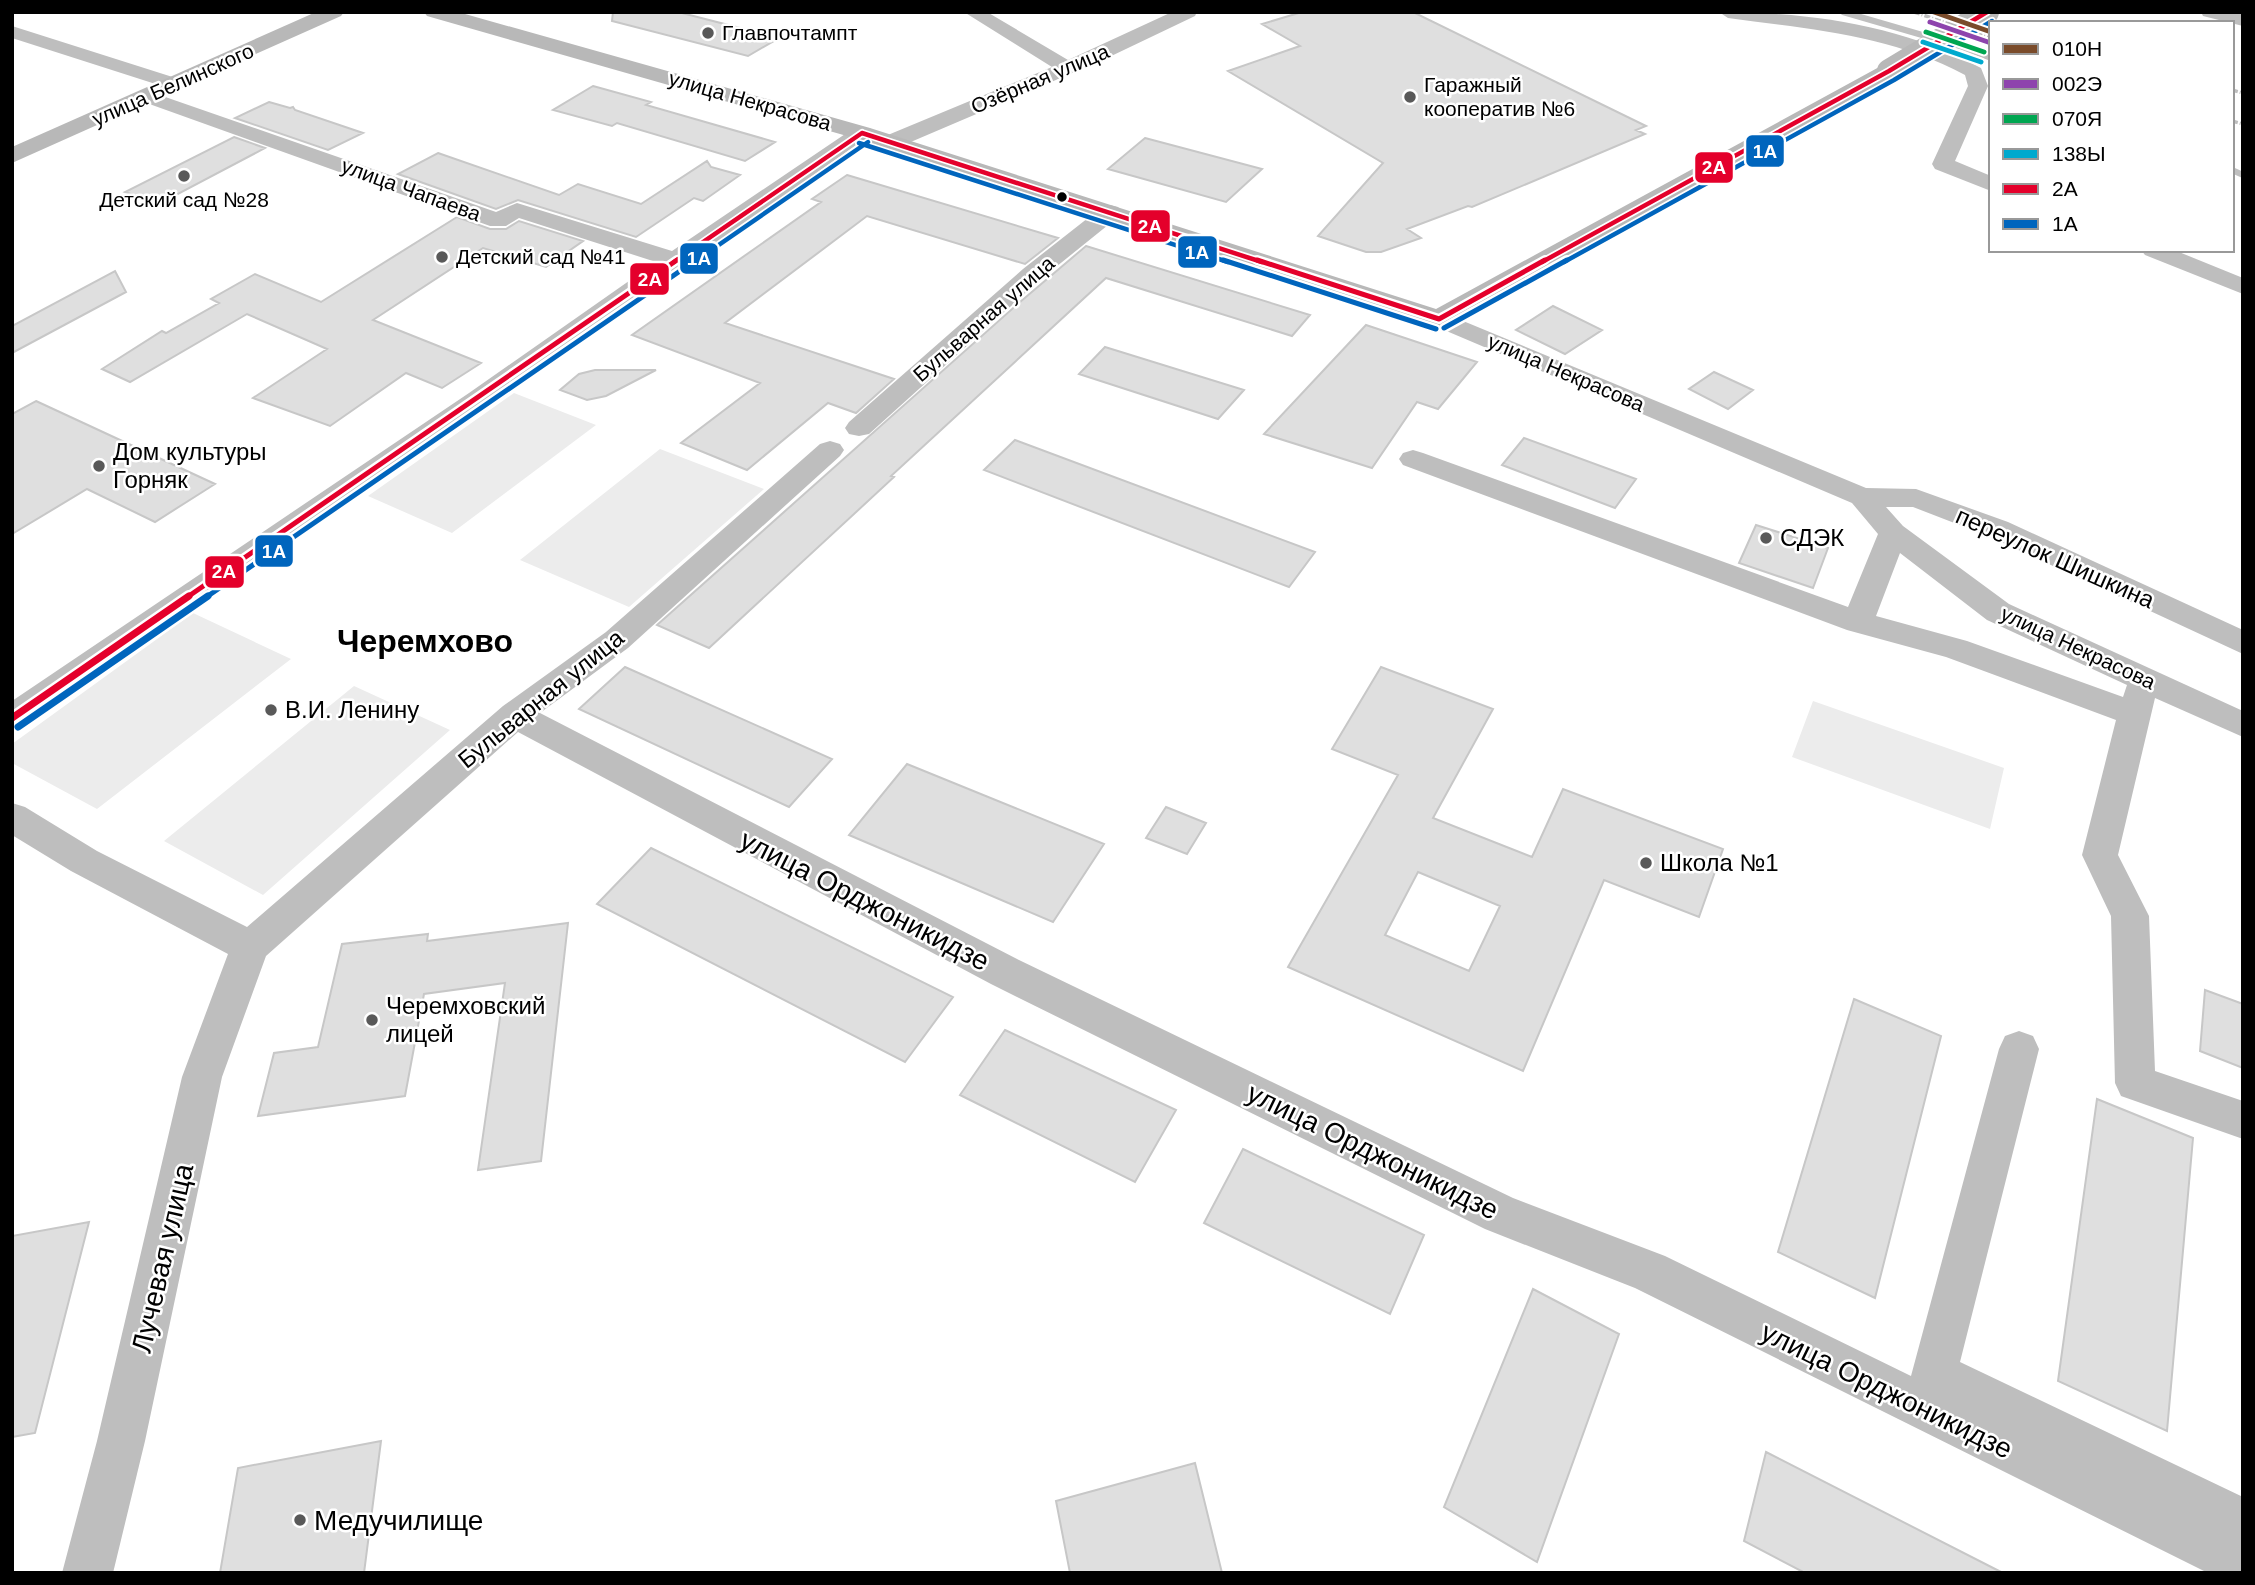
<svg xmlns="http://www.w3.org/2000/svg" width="2255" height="1585" font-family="Helvetica,sans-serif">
	<rect width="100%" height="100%" fill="#fff"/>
	<path fill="#ececec" d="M 514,393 L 596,425 L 452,533 L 368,496 Z
		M 660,449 L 764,489 L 629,607 L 520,560 Z
		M 193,613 L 291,659 L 97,809 L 12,763 L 12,744 Z
		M 354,686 L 450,730 L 263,895 L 164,841 Z
		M 1813,701 L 2004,768 L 1990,829 L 1792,757 Z"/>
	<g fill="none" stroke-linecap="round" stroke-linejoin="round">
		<path stroke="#bfbfbf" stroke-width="6" d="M 1843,12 L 1960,46 L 1991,58
			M 2232,170 L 2243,175"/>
	</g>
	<path fill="#dfdfdf" stroke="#c7c7c7" stroke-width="2" fill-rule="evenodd" d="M 613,12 L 678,12 L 779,38 L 748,56 L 612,21 Z
		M 1302,12 L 1413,12 L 1646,126 L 1636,130 L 1645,134 L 1472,207 L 1468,206 L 1407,229 L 1421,238 L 1381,252 L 1366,252 L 1318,236 L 1383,163 L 1228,71 L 1300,46 L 1262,24 Z
		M 593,86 L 651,102 L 646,105 L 775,142 L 745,161 L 617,123 L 612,126 L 553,110 Z
		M 269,102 L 290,108 L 293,107 L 295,110 L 363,133 L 328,150 L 235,118 Z
		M 234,137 L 265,148 L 159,204 L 125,192 Z
		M 1145,138 L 1262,169 L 1226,202 L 1108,169 Z
		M 438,153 L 559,195 L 578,184 L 641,204 L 707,161 L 711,167 L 740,175 L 703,201 L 694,198 L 636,237 L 518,200 L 496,209 L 398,174 Z
		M 847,175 L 1058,238 L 1025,264 L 867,216 L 725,323 L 894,379 L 856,413 L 828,403 L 747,470 L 681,443 L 760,383 L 632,335 L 821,202 L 812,199 Z
		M 457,217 L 490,229 L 506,229 L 519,221 L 583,241 L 546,267 L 483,248 L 373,320 L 481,363 L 442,388 L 406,373 L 330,426 L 253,398 L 327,349 L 247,314 L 130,382 L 102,369 L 162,331 L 166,333 L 219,303 L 211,299 L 255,274 L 321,302 Z
		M 1086,246 L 1310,315 L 1292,336 L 1106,278 L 891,476 L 894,477 L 709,648 L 657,625 L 1020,302 Z
		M 115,271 L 126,292 L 12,353 L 12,326 Z
		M 1553,306 L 1602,330 L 1565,354 L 1516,330 Z
		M 1366,325 L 1477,362 L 1438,409 L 1417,402 L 1372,468 L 1264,434 Z
		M 1105,347 L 1244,390 L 1218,419 L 1079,374 Z
		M 595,370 L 656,370 L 606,396 L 587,400 L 560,390 L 579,374 Z
		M 1714,372 L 1753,390 L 1728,409 L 1689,389 Z
		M 36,401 L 215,484 L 155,522 L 87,489 L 12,534 L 12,414 Z
		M 1524,438 L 1636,479 L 1615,508 L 1502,465 Z
		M 1015,440 L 1315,552 L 1289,587 L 984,470 Z
		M 1756,525 L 1828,548 L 1813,588 L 1739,563 Z
		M 625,667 L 832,759 L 789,807 L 579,709 Z
		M 1381,667 L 1493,709 L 1433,818 L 1532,857 L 1563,789 L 1723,849 L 1699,917 L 1604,880 L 1523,1071 L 1288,967 L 1398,775 L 1332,749 ZM 1418,872 L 1500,906 L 1469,971 L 1385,935 Z
		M 907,764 L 1104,844 L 1053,922 L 849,835 Z
		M 1166,807 L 1206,823 L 1187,854 L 1146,838 Z
		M 651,848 L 953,997 L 905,1062 L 597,904 Z
		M 568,923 L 541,1161 L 478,1170 L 505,983 L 424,994 L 405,1096 L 258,1116 L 274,1053 L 318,1047 L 342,944 L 428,934 L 427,941 Z
		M 2205,990 L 2243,1004 L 2243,1068 L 2200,1051 Z
		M 1854,999 L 1941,1036 L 1875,1298 L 1778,1252 Z
		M 1005,1030 L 1176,1110 L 1135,1182 L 960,1095 Z
		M 2097,1099 L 2193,1138 L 2167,1431 L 2058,1381 Z
		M 1243,1149 L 1424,1235 L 1390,1314 L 1204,1223 Z
		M 89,1222 L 35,1433 L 12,1437 L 12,1236 Z
		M 1533,1289 L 1619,1334 L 1537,1562 L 1444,1507 Z
		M 381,1441 L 364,1573 L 220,1573 L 238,1468 Z
		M 1766,1452 L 2003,1573 L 1805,1573 L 1744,1541 Z
		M 1195,1463 L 1222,1573 L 1070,1573 L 1056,1501 Z"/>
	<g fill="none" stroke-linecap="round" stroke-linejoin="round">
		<path fill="#bebebe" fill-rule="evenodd" d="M 964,12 L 987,12 L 1068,60 L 1172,12 L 1197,12 L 1195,16 L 1105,59 L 899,147 L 883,147 L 880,142 L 883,137 L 1052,67 Z
			M 1719,12 C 1809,12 1901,25 1981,68 L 1988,86 L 1955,161 L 1991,176 L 1991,191 L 1935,169 L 1932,164 L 1968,86 L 1965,75 C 1891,35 1810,29 1728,18 Z
			M 2201,12 L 2243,14 L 2243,26 L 2203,16 Z
			M 12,26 L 182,80 L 185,84 L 182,88 L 168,88 L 12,38 Z
			M 148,91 L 496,212 L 517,203 L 672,251 L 854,128 L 870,128 L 873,133 L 489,405 L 24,727 L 12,730 L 12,701 L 469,393 L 656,262 L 519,218 L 506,226 L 490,226 L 141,101 L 138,97 L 141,93 Z
			M 1110,205 L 1118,207 L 1122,212 L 1118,217 L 1041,279 L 869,434 L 859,436 L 849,434 L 845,428 L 849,422 L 1023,269 L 1102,207 Z
			M 2141,250 L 2174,250 L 2243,278 L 2243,294 L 2145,255 Z
			M 1439,311 L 1866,488 L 1916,489 L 2008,522 L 2243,630 L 2243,654 L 1988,536 L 1913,507 L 1886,507 L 1903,526 L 2009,604 L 2243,711 L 2243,737 L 2155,698 L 2118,855 L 2149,916 L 2155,1071 L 2243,1101 L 2243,1139 L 2121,1096 L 2115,1083 L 2111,916 L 2082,855 L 2116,720 L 1946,657 L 1847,630 L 1403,465 L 1399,459 L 1403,453 L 1413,450 L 1423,453 L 1848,607 L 1878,534 L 1852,503 L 1430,324 L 1426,319 L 1430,314 ZM 1900,553 L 1987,620 L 2127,685 L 2123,697 L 1967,641 L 1876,616 Z
			M 830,441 L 840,444 L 844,450 L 840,456 L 628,648 L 540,713 L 1019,960 L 1513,1198 L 1665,1256 L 1911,1376 L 1999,1049 L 2005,1036 L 2019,1031 L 2033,1036 L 2039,1049 L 1960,1362 L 2243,1497 L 2243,1573 L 2208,1573 L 1635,1288 L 1485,1229 L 991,984 L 518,732 L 266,956 L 222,1077 L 145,1441 L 113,1573 L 62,1573 L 97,1441 L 182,1077 L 228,954 L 71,871 L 12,835 L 12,803 L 25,807 L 97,851 L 247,927 L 503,706 L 606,632 L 820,444 Z"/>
		<path fill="#b8b8b8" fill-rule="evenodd" d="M 316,12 L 344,12 L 341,16 L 12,163 L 12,147 Z
			M 424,12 L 458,12 L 870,128 L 1436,309 L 1881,66 L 1897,66 L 1900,71 L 1897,76 L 1449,325 L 1439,327 L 854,138 L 427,16 Z"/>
		<path stroke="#bebebe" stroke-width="3.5" stroke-dasharray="6 2 1 2" stroke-linecap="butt" d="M 1914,12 L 1991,38
			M 1966,12 L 1998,23
			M 2232,90 L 2243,93
			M 2232,121 L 2243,124"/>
		<path stroke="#b8b8b8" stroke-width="24" d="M 1889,71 L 1987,12"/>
		<defs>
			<path id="bus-1-far2" d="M 862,133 L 1262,262
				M 674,262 L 862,133
				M 1542,262 L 1889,71 L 1987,12"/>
			<path id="bus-1-far1" d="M 1257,260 L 1439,319
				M 1439,319 L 1545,260
				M 186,598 L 677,260"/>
			<path id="bus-1" d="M 12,718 L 189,596"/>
			<path id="bus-2-far2" d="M 859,143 L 1228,262
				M 694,262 L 868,142
				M 1564,262 L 1894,80 L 1992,21"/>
			<path id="bus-2-far1" d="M 1223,260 L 1436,329
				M 1444,328 L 1567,260
				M 205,598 L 696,260"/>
			<path id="bus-2" d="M 18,727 L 208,596"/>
		</defs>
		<use href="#bus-1-far2" stroke="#fff" stroke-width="8"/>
		<use href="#bus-1-far1" stroke="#fff" stroke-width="10"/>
		<use href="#bus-1" stroke="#fff" stroke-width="12"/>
		<use href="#bus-2-far2" stroke="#fff" stroke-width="8"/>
		<use href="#bus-2-far1" stroke="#fff" stroke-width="10"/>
		<use href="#bus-2" stroke="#fff" stroke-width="12"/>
		<use href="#bus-1-far2" stroke="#e4002b" stroke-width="4.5"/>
		<use href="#bus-1-far1" stroke="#e4002b" stroke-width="5"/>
		<use href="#bus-1" stroke="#e4002b" stroke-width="7"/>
		<use href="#bus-2-far2" stroke="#0065bd" stroke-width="4.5"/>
		<use href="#bus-2-far1" stroke="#0065bd" stroke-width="5"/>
		<use href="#bus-2" stroke="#0065bd" stroke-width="7"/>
		<defs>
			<path id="rail-1" d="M 1934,12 L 1991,32"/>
			<path id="rail-2" d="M 1930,22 L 1988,42"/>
			<path id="rail-3" d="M 1926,32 L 1984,52"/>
			<path id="rail-4" d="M 1923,42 L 1981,62"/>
		</defs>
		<use href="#rail-1" stroke="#fff" stroke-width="9"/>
		<use href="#rail-2" stroke="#fff" stroke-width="9"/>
		<use href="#rail-3" stroke="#fff" stroke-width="9"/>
		<use href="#rail-4" stroke="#fff" stroke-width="9"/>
		<use href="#rail-1" stroke="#7a4b2a" stroke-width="5"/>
		<use href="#rail-2" stroke="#8e44ad" stroke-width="5"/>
		<use href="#rail-3" stroke="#00a651" stroke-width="5"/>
		<use href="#rail-4" stroke="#00a9ce" stroke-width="5"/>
	</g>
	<g fill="#595959" stroke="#fff" stroke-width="2.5">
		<circle cx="708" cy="33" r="7"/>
		<circle cx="1410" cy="97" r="7"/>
		<circle cx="184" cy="176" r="7"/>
		<circle cx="442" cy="257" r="7"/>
		<circle cx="99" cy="466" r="7"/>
		<circle cx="1766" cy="538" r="7"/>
		<circle cx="271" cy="710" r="7"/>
		<circle cx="1646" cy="863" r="7"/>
		<circle cx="372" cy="1020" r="7"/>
		<circle cx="300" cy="1520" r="7"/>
	</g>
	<circle fill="#000" stroke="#fff" stroke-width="2.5" cx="1062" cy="197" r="6"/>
	<g text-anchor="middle" stroke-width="5" stroke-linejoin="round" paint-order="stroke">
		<g font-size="21" fill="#000" stroke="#fff" text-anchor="start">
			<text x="722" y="40">Главпочтампт</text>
			<text x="1424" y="92">Гаражный<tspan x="1424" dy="24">кооператив №6</tspan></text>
			<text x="184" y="207" text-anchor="middle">Детский сад №28</text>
			<text x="456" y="264">Детский сад №41</text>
		</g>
		<g font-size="21" fill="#000" stroke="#fff">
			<text transform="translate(1040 79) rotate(-23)" y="7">Озёрная улица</text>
			<text transform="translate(173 85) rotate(-24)" y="7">улица Белинского</text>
			<text transform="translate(750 101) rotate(16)" y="7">улица Некрасова</text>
			<text transform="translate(411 190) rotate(20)" y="7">улица Чапаева</text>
			<text transform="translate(984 319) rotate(-41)" y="7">Бульварная улица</text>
			<text transform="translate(1566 373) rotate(23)" y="7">улица Некрасова</text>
			<text transform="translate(2078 648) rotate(25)" y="7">улица Некрасова</text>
		</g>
		<g font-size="24" fill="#000" stroke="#fff" text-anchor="start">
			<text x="113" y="460">Дом культуры<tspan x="113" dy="28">Горняк</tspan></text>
			<text x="1780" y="546">СДЭК</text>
			<text x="285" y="718">В.И. Ленину</text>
			<text x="1660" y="871">Школа №1</text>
			<text x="386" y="1014">Черемховский<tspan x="386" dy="28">лицей</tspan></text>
		</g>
		<g font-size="24" fill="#000" stroke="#fff">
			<text transform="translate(2055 558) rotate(24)" y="8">переулок Шишкина</text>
			<text transform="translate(541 699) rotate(-39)" y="8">Бульварная улица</text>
		</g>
		<g font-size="28" fill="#000" stroke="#fff">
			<text transform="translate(865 900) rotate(27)" y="10">улица Орджоникидзе</text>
			<text transform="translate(1373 1151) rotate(26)" y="10">улица Орджоникидзе</text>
			<text transform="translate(162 1258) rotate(-77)" y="10">Лучевая улица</text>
			<text transform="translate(1887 1390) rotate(26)" y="10">улица Орджоникидзе</text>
		</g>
		<g font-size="28" fill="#000" stroke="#fff" text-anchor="start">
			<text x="314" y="1530">Медучилище</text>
		</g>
		<g font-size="32" font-weight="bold" fill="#000" stroke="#fff">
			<text x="425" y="652">Черемхово</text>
		</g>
	</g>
	<g stroke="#fff" stroke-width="2.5">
		<rect x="1745" y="134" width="40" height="34" rx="7" fill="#0065bd"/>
		<rect x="1694" y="151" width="40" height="33" rx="7" fill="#e4002b"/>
		<rect x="1130" y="209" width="41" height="34" rx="7" fill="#e4002b"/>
		<rect x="1177" y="235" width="41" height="34" rx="7" fill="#0065bd"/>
		<rect x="679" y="242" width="40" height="33" rx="7" fill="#0065bd"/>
		<rect x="629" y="262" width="41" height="34" rx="7" fill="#e4002b"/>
		<rect x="254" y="534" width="40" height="34" rx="7" fill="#0065bd"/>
		<rect x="204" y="555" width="41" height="34" rx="7" fill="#e4002b"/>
	</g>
	<g font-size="19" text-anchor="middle" font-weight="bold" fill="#fff">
		<text x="1765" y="158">1А</text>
		<text x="1714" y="174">2А</text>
		<text x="1150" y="233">2А</text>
		<text x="1197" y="259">1А</text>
		<text x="699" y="265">1А</text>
		<text x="650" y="286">2А</text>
		<text x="274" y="558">1А</text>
		<text x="224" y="578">2А</text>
	</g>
	<rect width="2255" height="1585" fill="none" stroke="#000000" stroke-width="28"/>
	<rect x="1989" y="21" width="245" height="231" fill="#ffffff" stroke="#999999" stroke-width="2"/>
	<rect x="2003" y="44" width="35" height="10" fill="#7a4b2a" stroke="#999999" stroke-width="2"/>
	<text x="2052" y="56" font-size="21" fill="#000000">010Н</text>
	<rect x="2003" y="79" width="35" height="10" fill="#8e44ad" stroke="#999999" stroke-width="2"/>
	<text x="2052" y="91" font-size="21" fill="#000000">002Э</text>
	<rect x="2003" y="114" width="35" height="10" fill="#00a651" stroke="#999999" stroke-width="2"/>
	<text x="2052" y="126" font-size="21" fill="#000000">070Я</text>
	<rect x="2003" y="149" width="35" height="10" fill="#00a9ce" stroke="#999999" stroke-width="2"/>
	<text x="2052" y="161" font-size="21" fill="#000000">138Ы</text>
	<rect x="2003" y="184" width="35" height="10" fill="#e4002b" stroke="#999999" stroke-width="2"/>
	<text x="2052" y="196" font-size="21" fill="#000000">2А</text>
	<rect x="2003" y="219" width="35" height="10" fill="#0065bd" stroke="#999999" stroke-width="2"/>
	<text x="2052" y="231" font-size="21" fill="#000000">1А</text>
</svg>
